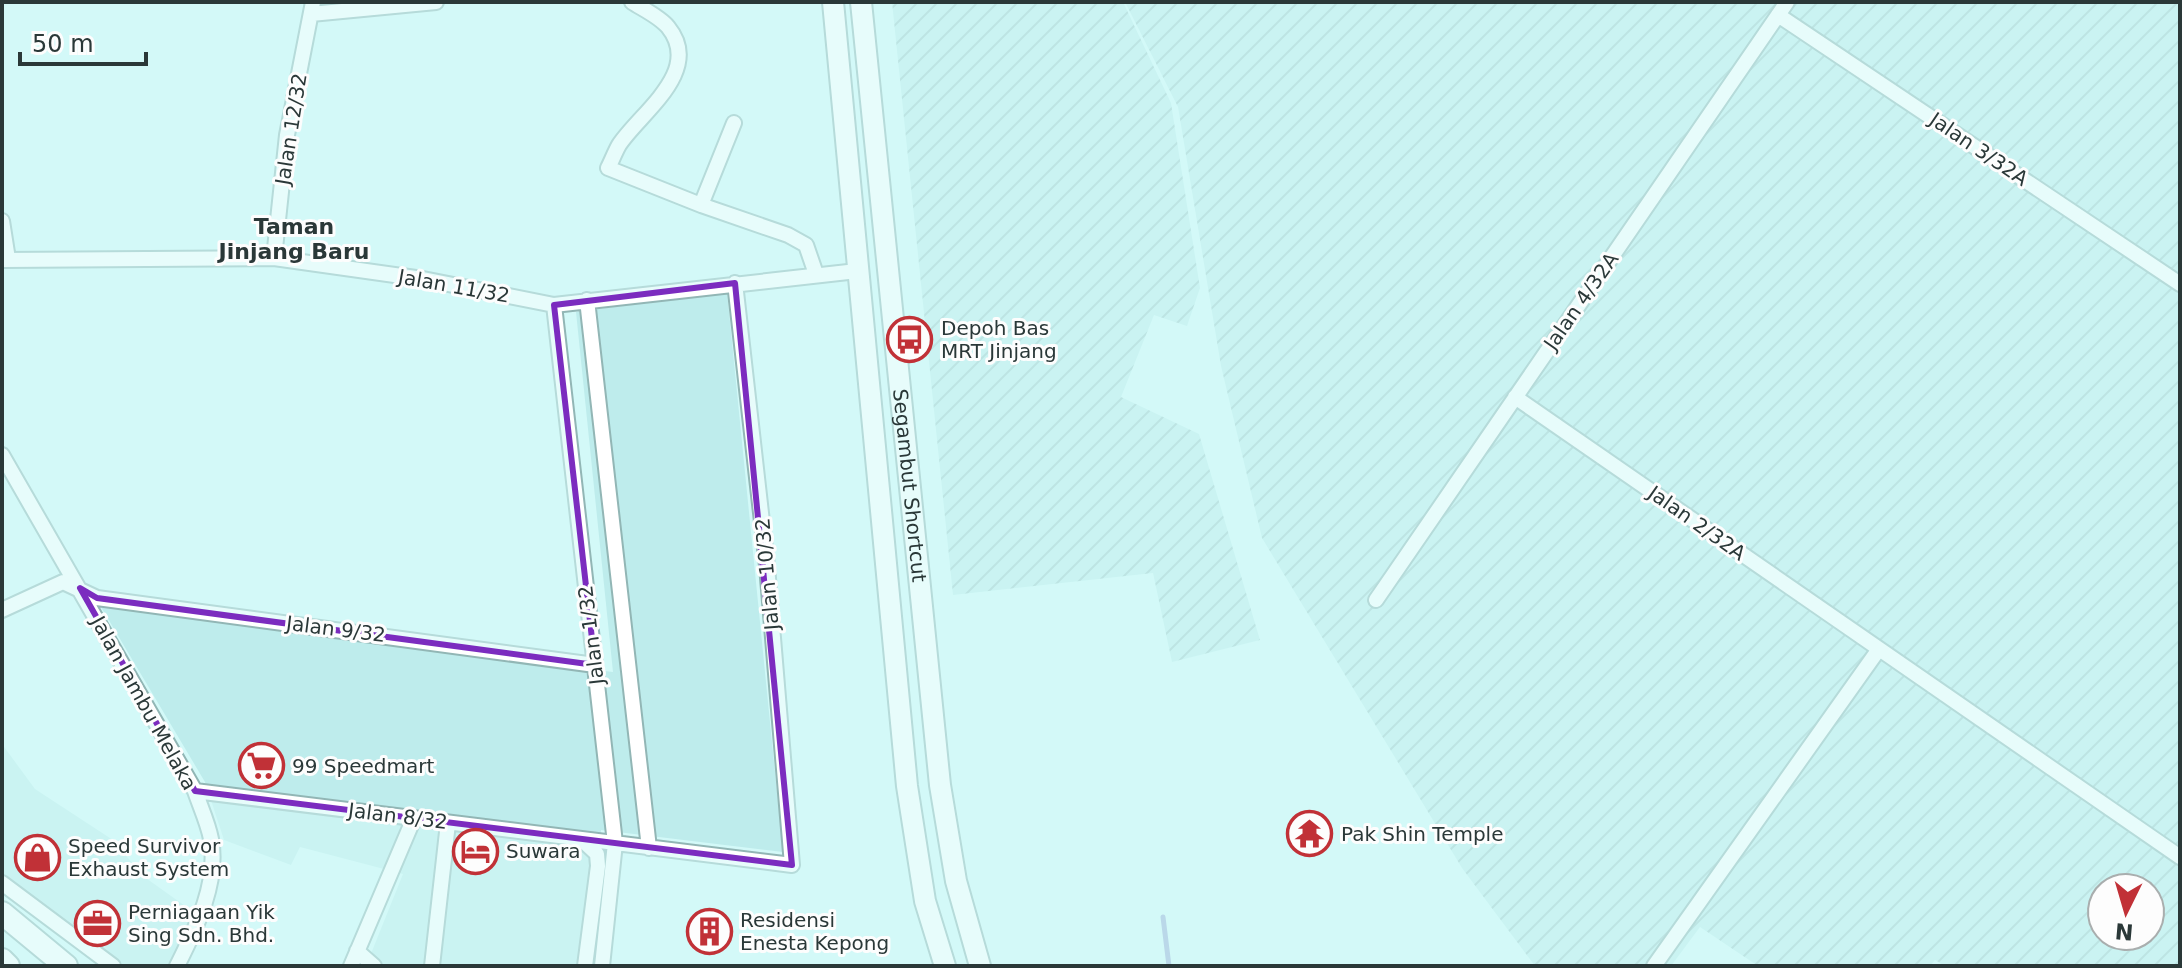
<svg xmlns="http://www.w3.org/2000/svg" width="2182" height="968" font-family="'DejaVu Sans',sans-serif">
	<defs>
		<pattern id="industrial-furrows" width="10" height="10" patternUnits="userSpaceOnUse" patternTransform="scale(2)"><rect width="10" height="10" fill="#beecec"/><path d="M-1 1l2-2M0 10L10 0M9 11l2-2" fill="none" stroke="#a3cbcb"/></pattern>
	</defs>
	<rect width="100%" height="100%" fill="#d3f9f8"/>
	<path fill="#beecec" d="M 727,292 L 783,852 L 601,830 L 592,966 L 366,966 L 403,874 L 300,847 L 291,865 L 224,840 L 205,782 L 101,607 L 613,672 L 576,312 Z
		M 2,744 L 35,789 L 113,840 L 143,876 L 195,913 L 168,966 L 123,966 L 2,874 Z"/>
	<path fill="url(#industrial-furrows)" fill-rule="evenodd" d="M 892,2 L 1123,2 L 1171,103 L 1200,288 L 1187,326 L 1154,315 L 1121,397 L 1199,434 L 1260,640 L 1172,662 L 1153,573 L 953,595 Z
		M 1125,2 L 2180,2 L 2180,966 L 1945,966 L 1935,960 L 1930,966 L 1758,966 L 1700,927 L 1671,966 L 1535,966 L 1462,868 L 1262,538 L 1221,366 L 1178,107 ZM 2102,888 L 2150,888 L 2150,936 L 2102,936 Z"/>
	<g fill="none" stroke-linecap="round" stroke-linejoin="round">
		<path stroke="#9bafd7" stroke-width="5" d="M 1163,917 L 1169,966"/>
		<defs>
			<path id="minor" d="M 632,2 C 643,9 660,17 668,27 C 704,71 640,113 619,145 C 615,152 612,160 608,168 L 701,205 L 788,235 L 806,245 L 816,274
				M 311,14 L 436,2
				M 1778,15 L 2180,284
				M 701,205 L 734,123
				M 2,221 L 8,259
				M 274,258 L 287,135 L 313,2
				M 2,260 L 274,258 L 423,279 L 554,305 L 857,271
				M 587,300 L 649,848
				M 554,305 L 615,843 L 602,966
				M 1515,397 L 2180,857
				M 2,455 L 195,791 C 200,806 208,823 211,839 C 219,883 196,928 177,966
				M 1376,600 L 1787,2
				M 2,610 L 63,582 L 97,598 L 595,665
				M 195,791 L 792,865 L 767,566 L 735,283
				M 582,840 L 597,854 L 598,866 L 585,966
				M 2,883 L 113,966
				M 357,951 L 374,966
				M 351,966 L 414,818
				M 432,966 L 448,823
				M 1654,966 L 1879,649"/>
			<g id="secondary">
				<path d="M 833,2 L 907,786 L 925,901 L 945,966"/>
				<path id="s1" d="M 861,2 L 940,785 L 956,881 L 980,966"/>
			</g>
			<path id="primary" d="M 2,913 L 66,966
				M 2,960 L 8,966"/>
		</defs>
		<use href="#minor" stroke="#92b6b5" stroke-width="18"/>
		<use href="#secondary" stroke="#92b6b5" stroke-width="24"/>
		<use href="#primary" stroke="#92b6b5" stroke-width="26"/>
		<use href="#minor" stroke="#fff" stroke-width="14"/>
		<use href="#secondary" stroke="#fff" stroke-width="20"/>
		<use href="#primary" stroke="#fff" stroke-width="22"/>
	</g>
	<path d="M0 0H2182V968H0ZM 735,283 L 792,865 L 195,791 L 80,588 L 97,598 L 595,665 L 554,305 Z" fill="#d3f9f8" fill-opacity=".55" fill-rule="evenodd"/>
	<path fill="none" stroke="#7b2cbf" stroke-width="6" stroke-linejoin="round" d="M 735,283 L 792,865 L 195,791 L 80,588 L 97,598 L 595,665 L 554,305 Z"/>
	<defs>
		<symbol id="bus-ring" viewBox="-11 -11 22 22"><circle r="9.5" fill="#fdfdfd" stroke="#c13137" stroke-width="1.5"/><path d="M-5-6H5V4H4V6H2V4H-2V6H-4V4H-5ZM-3.5-4V0h7V-4ZM-3.5 1.2v1.5H-2V1.2ZM2 1.2v1.5H3.5V1.2Z" fill="#c13137"/></symbol>
		<symbol id="supermarket-ring" viewBox="-11 -11 22 22"><circle r="9.5" fill="#fdfdfd" stroke="#c13137" stroke-width="1.5"/><path d="M-6-5.5h2.5l.6 2H6L4.5 2H-2.5L-4.4-4H-6ZM-1.5 3.2a1.3 1.3 0 1 0 .1 0ZM3 3.2a1.3 1.3 0 1 0 .1 0Z" fill="#c13137"/></symbol>
		<symbol id="temple-ring" viewBox="-11 -11 22 22"><circle r="9.5" fill="#fdfdfd" stroke="#c13137" stroke-width="1.5"/><path d="M0-6L5-2H3V0L6.5 2.5H4V6H1.5V3h-3V6H-4V2.5H-6.5L-3 0V-2H-5Z" fill="#c13137"/></symbol>
		<symbol id="hotel-ring" viewBox="-11 -11 22 22"><circle r="9.5" fill="#fdfdfd" stroke="#c13137" stroke-width="1.5"/><path d="M-6-4.5h1.5V1H6V5H4.5V3h-9V5H-6ZM-4 0a1.8 1.8 0 1 1 3.6 0ZM.5 0V-2.5h3Q6-2.5 6 0Z" fill="#c13137"/></symbol>
		<symbol id="shop-ring" viewBox="-11 -11 22 22"><circle r="9.5" fill="#fdfdfd" stroke="#c13137" stroke-width="1.5"/><path d="M-5-2.5h2.3a2.7 3.5 0 0 1 5.4 0H5L5.5 6h-11ZM-1.5-2.5h3a1.5 2.3 0 0 0-3 0Z" fill="#c13137"/></symbol>
		<symbol id="office-ring" viewBox="-11 -11 22 22"><circle r="9.5" fill="#fdfdfd" stroke="#c13137" stroke-width="1.5"/><path d="M-6-3h4V-5.5h4V-3h4V5H-6ZM-1-4.5V-3h2v-1.5ZM-6 0V1H6V0Z" fill="#c13137"/></symbol>
		<symbol id="building-ring" viewBox="-11 -11 22 22"><circle r="9.5" fill="#fdfdfd" stroke="#c13137" stroke-width="1.5"/><path d="M-4-6H4V6H1V3H-1V6H-4ZM-2.5-4.3h1.7v1.8h-1.7ZM.8-4.3h1.7v1.8H.8ZM-2.5-1h1.7V.8h-1.7ZM.8-1h1.7V.8H.8Z" fill="#c13137"/></symbol>
	</defs>
	<g fill-rule="evenodd">
		<use href="#bus-ring" x="884" y="314" width="51" height="51"/>
		<use href="#supermarket-ring" x="236" y="740" width="51" height="51"/>
		<use href="#temple-ring" x="1284" y="808" width="51" height="51"/>
		<use href="#hotel-ring" x="450" y="826" width="51" height="51"/>
		<use href="#shop-ring" x="12" y="832" width="51" height="51"/>
		<use href="#office-ring" x="72" y="898" width="51" height="51"/>
		<use href="#building-ring" x="684" y="906" width="51" height="51"/>
	</g>
	<g text-anchor="middle" stroke-width="6" stroke-linejoin="round" paint-order="stroke">
		<g font-size="20" fill="#2a3838" stroke="#fdfdfd">
			<text transform="translate(291 129) rotate(-81)" y="7">Jalan 12/32</text>
			<text transform="translate(1979 149) rotate(34)" y="7">Jalan 3/32A</text>
			<text transform="translate(454 286) rotate(10)" y="7">Jalan 11/32</text>
			<text transform="translate(1581 301) rotate(-55)" y="7">Jalan 4/32A</text>
			<text dy="7" stroke="none"><textPath href="#s1" startOffset="486">Segambut Shortcut</textPath></text>
			<text transform="translate(1697 523) rotate(35)" y="7">Jalan 2/32A</text>
			<text transform="translate(767 574) rotate(-95)" y="7">Jalan 10/32</text>
			<text transform="translate(336 629) rotate(7)" y="7">Jalan 9/32</text>
			<text transform="translate(591 635) rotate(-97)" y="7">Jalan 1/32</text>
			<text transform="translate(144 703) rotate(61)" y="7">Jalan Jambu Melaka</text>
			<text transform="translate(398 816) rotate(7)" y="7">Jalan 8/32</text>
		</g>
		<g font-size="20" fill="#2a3838" stroke="#fdfdfd" text-anchor="start">
			<text x="941" y="335">Depoh Bas<tspan x="941" dy="23">MRT Jinjang</tspan></text>
			<text x="292" y="773">99 Speedmart</text>
			<text x="1341" y="841">Pak Shin Temple</text>
			<text x="68" y="853">Speed Survivor<tspan x="68" dy="23">Exhaust System</tspan></text>
			<text x="506" y="858">Suwara</text>
			<text x="128" y="919">Perniagaan Yik<tspan x="128" dy="23">Sing Sdn. Bhd.</tspan></text>
			<text x="740" y="927">Residensi<tspan x="740" dy="23">Enesta Kepong</tspan></text>
		</g>
		<g font-size="22" font-weight="bold" fill="#2a3838" stroke="#fdfdfd">
			<text x="294" y="234">Taman<tspan x="294" dy="25">Jinjang Baru</tspan></text>
		</g>
	</g>
	<rect width="2182" height="968" fill="none" stroke="#2a3838" stroke-width="8"/>
	<g transform="translate(2126 912) rotate(185)"><circle r="38" fill="#fdfdfd" stroke="#a9aeae" stroke-width="2"/>
	<path d="M0-6L14 30L0 20L-14 30Z" fill="#c13137"/>
	<text y="-12" font-size="22" font-weight="bold" text-anchor="middle" fill="#2a3838">N</text>
	</g>
	<path d="M20 52v12h126v-12" fill="none" stroke="#2a3838" stroke-width="4"/>
	<text x="32" y="52" font-size="24" fill="#2a3838" stroke="#fdfdfd" stroke-width="6" paint-order="stroke">50 m</text>
</svg>
